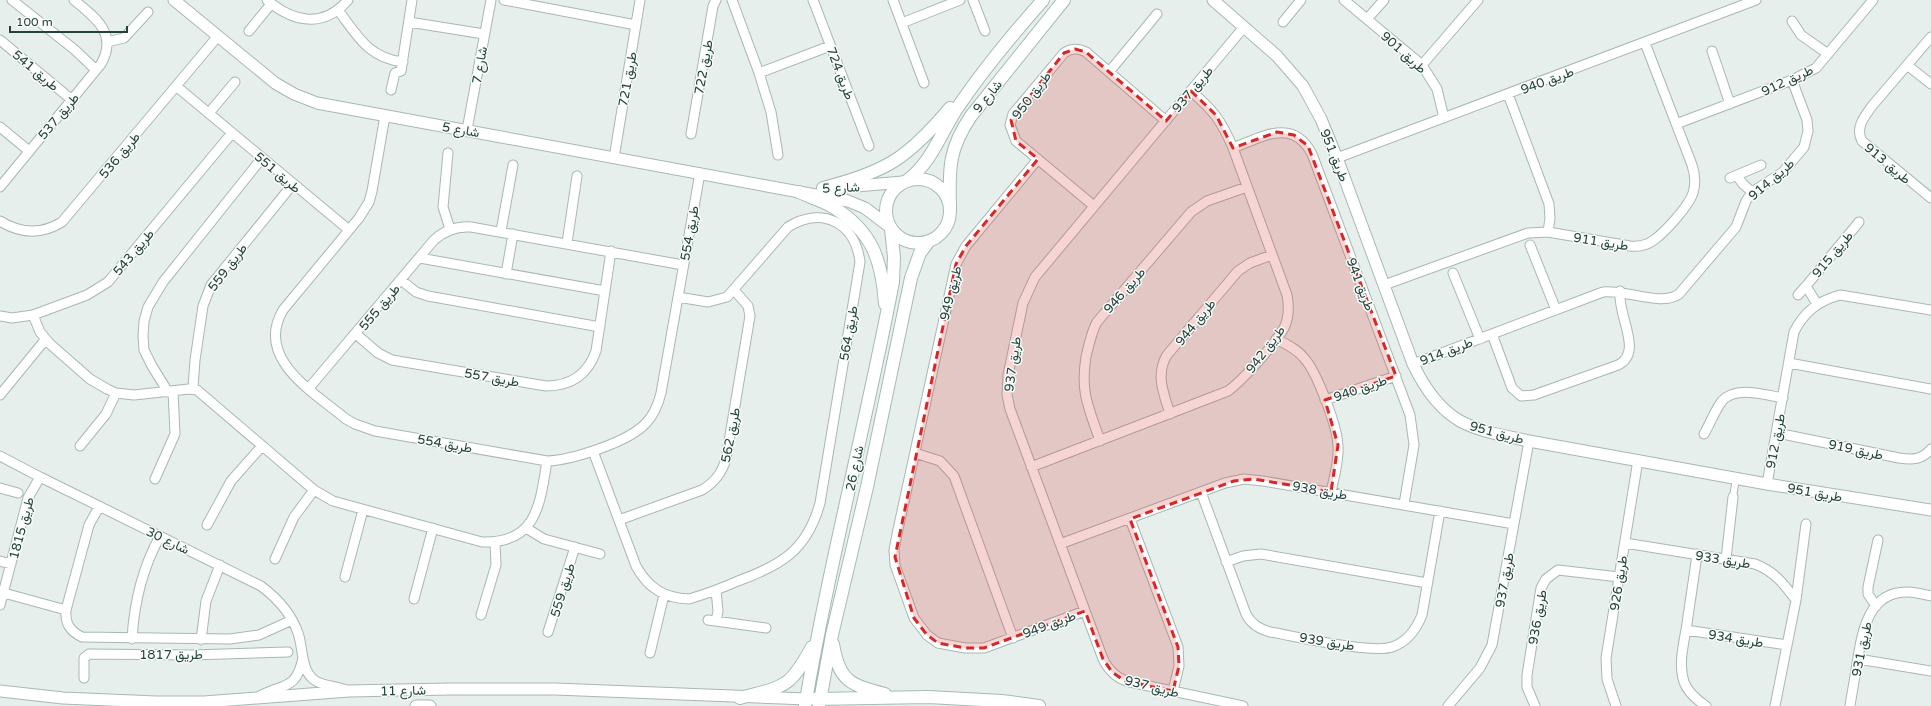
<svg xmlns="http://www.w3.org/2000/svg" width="1931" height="706" font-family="'Varela Round',Vazirmatn,sans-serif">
	<rect width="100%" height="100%" fill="#e6efeb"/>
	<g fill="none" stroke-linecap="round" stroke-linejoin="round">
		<defs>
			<path id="pedestrian" d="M 1733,497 L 1736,478"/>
			<path id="minor" d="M 12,0 L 75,50 L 96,70
				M 267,0 C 293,22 323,29 348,0
				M 504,0 L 636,25
				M 732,0 L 759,73 L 771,112 L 778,155
				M 813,0 L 869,146
				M 893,0 L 924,83
				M 973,0 L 985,31
				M 1344,0 L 1422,65 L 1437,89 L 1444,118
				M 338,10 C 357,35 368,58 403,62
				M 1367,19 L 1384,0
				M 1792,21 L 1801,35 L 1828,54
				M 409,22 L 484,34
				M 1283,22 L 1301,0
				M 902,23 L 960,0
				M 249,31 L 271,4
				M 1931,37 L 1872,106 C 1864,117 1855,128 1862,141 L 1931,198
				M 0,40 L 72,100
				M 107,42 L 124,38 L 148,12
				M 1712,51 L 1730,104
				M 1422,65 L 1478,0
				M 1907,65 L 1931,84
				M 1109,72 L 1157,14
				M 759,73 L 830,46
				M 176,86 L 349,230
				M 391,90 L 395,73 L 401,71 L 412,0
				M 1508,94 L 1549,204 L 1550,218 L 1548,232
				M 209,113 L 235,82
				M 385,116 L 372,191 L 369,202 L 359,218 L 283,310 C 254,359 315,393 346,419 L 355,424 L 375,431 L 547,461 C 572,460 629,442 646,423 C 654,415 658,405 661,393 L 700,173
				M 1676,124 L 1792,80 L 1816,68 L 1873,0
				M 0,127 L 29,151
				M 467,130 L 491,0
				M 691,134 L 713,6 L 716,0
				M 1233,148 C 1262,137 1293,117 1312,154 L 1410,415 L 1414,445 L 1404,504
				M 448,153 L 443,207 L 450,229
				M 614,158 L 640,0
				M 1337,158 L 1756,0
				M 1038,159 L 966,246 L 956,264 L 897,534 L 894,550 L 895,565 L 914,618 L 927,635 L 938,643 L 965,648 L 984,648 L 1085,611
				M 1737,176 L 1743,184 L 1752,192
				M 1730,178 L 1761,165
				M 0,187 L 101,64 C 118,34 96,18 74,0
				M 1094,206 L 1016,141 L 1010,125 L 1013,114 L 1064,53 C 1072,48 1078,48 1086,52 L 1166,121
				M 0,221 C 21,234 41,235 62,222 L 218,36
				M 501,231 L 513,165
				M 567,243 L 577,176
				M 1530,245 L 1556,310
				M 420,258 L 605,291
				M 1453,273 L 1480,339
				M 506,274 L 513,234
				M 401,280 L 416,292 L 428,296 L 600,327
				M 1384,285 L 1528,233 L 1548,232 L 1630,246 C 1638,247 1647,245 1654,240 C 1665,232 1689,206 1693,193 C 1696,183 1695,174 1692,165 L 1645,43
				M 1798,295 L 1806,286
				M 1817,304 L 1806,286 L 1859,222
				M 33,315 L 40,332 L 50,344 L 90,379 L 107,389 L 116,393 L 134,395 L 189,389 L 197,390 L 314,490 L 333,501 L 482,542 C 537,544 540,504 547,461
				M 0,316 L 12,318 L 33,315 L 87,295 L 108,282 L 232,133
				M 356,334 L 378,353 L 392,360 L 546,386 C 571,386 588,374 596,351 L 611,251
				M 1492,334 L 1512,388 L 1521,396 L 1534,395 L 1618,365 C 1644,352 1617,316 1620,291
				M 1276,339 C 1286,344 1297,349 1304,358 C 1317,372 1338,428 1338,447 C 1339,462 1334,477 1331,492
				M 1789,363 L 1931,389
				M 1413,364 L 1603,292 C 1626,289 1661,307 1679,294 L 1736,227 L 1746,201 L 1752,192 L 1783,172 L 1804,147 L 1808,131 L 1807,120 L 1792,80
				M 193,388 L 195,360 L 203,306 L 211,285 L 293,184
				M 309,388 L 434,240 C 445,230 456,226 471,227 L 683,265
				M 168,392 L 152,366 L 144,350 L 143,336 L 144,321 L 148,307 L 163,282 L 262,158
				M 0,395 L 45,340
				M 1325,400 L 1396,376
				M 1170,414 C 1164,394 1155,375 1167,355 L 1238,271 L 1250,263 L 1272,255
				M 1777,433 L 1899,458 C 1912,460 1922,460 1931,449
				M 1704,434 C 1710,424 1715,410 1722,401 C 1736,385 1765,395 1783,398
				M 1100,441 C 1089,408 1080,393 1086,357 C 1089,344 1091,333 1097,322 L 1191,212 L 1207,201 L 1247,187
				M 80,446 L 106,414 L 116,393
				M 593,451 L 636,566 C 648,588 664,598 689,599 C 706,594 722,588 738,581 C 782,565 807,550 820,503 L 860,262 C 855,222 822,206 788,227 L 727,297 L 708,302 L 678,297
				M 915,453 L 940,461 L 954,476 L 1013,638
				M 0,456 L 40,477 L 261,586 C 277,598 291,613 298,633 C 303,647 301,669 313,679 C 322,687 337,685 348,691
				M 1031,467 L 1228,391 C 1243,380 1275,344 1284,328 C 1289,318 1289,306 1287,295 L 1233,148 C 1221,120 1214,111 1191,91
				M 155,479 L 175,434 L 173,391
				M 1767,484 L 1794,332 C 1804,312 1818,301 1840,295 L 1931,310
				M 0,488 L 18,493
				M 1201,492 L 1246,614 C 1251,624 1259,629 1270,632 C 1294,636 1372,654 1392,647 C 1407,642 1416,630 1422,615 L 1440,511
				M 99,507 L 89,525 L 66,610 C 65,624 70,631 82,637 L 230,639 L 259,635 L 292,620
				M 1130,519 L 1178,647 L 1179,666 L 1173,691
				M 619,520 L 702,490 C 715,482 722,473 726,459 L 750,316 L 748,306 L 734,290
				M 207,525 L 231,481 L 262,446
				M 526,528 L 544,539 L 600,554
				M 1625,543 L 1755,564 C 1774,571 1784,584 1796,600
				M 1060,544 L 1225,483 L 1244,479 L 1263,481 L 1514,524
				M 1697,554 C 1694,578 1690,601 1687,624 C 1684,642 1678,664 1684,682 C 1688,693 1697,700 1706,706
				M 275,559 L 294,517 L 314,490
				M 1726,559 L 1733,497
				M 0,561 L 11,564
				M 1226,562 L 1243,556 L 1261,554 L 1427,583
				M 345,577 L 363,510
				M 716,590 L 718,611 L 716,621
				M 4,593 L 66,610
				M 414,599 L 433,528
				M 0,605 L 28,498 L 40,477
				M 1876,606 L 1868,594 L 1868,587 L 1878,540
				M 481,615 L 496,565 L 495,542
				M 708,620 L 766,628
				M 1686,630 L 1787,645
				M 548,632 L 575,547
				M 132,639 C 134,604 143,567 160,536
				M 201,640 L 206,601 L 220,565
				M 650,653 L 664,595
				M 1858,659 L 1931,671
				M 84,678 L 84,658 L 89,654 L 191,655 L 288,652
				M 258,697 C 283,683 296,691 303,658
				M 1243,706 L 1130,682 C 1117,679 1109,671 1103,659 L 1010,409 L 1007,395 L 1008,375 L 1023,303 L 1035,277 L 1244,27
				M 1448,706 L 1480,668 L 1492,645 L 1529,441
				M 1535,706 L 1527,687 L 1527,675 L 1541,588 L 1546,579 L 1558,570 L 1619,577
				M 1616,706 L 1607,679 L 1606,658 L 1638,460
				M 1775,706 L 1796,600 L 1806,524
				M 1850,706 C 1852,692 1855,678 1857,663 C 1862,634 1867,592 1907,592 C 1914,592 1923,594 1931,596"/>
			<path id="tertiary" d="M 174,0 L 275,83 L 294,94 L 317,103 L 848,201 L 865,208 L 890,227
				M 1213,0 L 1277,56 L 1303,86 L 1321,119 L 1337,158 L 1413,364 C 1423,385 1439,409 1460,421 C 1480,432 1507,436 1529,441 L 1767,484 L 1931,510
				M 833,188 L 903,182
				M 0,691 L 63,698 L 156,702 L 204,702 L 349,691 L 450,689 L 555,689 L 807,699
				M 416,706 L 430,706"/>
			<path id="secondary" d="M886 211a32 32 0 1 1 64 0a32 32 0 1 1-64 0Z
				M 908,180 C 932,161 940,135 956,110 C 982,71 1012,35 1043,0
				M 823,188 C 886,172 908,158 950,108
				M 799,192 C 810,197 823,201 833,207 C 872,231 882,260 885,304
				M 950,208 C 949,169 948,150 971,116 L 1064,0
				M 833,644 C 839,681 850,685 885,694
				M 740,698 C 785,686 789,689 812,647
				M 814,699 L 928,697 L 1002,701 L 1039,706
				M 805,706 C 829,564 866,424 893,282 L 894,257 L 891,229
				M 819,706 L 832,635 L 867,487 L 911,278 L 920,253 L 929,241"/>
		</defs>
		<use href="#pedestrian" stroke="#a8b8b2" stroke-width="8"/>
		<use href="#minor" stroke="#a8b8b2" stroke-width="11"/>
		<use href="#tertiary" stroke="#a8b8b2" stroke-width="13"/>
		<use href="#secondary" stroke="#a4bbb3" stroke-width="14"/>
		<use href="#pedestrian" stroke="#fff" stroke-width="6"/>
		<use href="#minor" stroke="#fff" stroke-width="9"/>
		<use href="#tertiary" stroke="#fff" stroke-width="11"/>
		<use href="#secondary" stroke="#fff" stroke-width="12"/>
	</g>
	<path fill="#d62828" fill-opacity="0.2" stroke="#d62828" stroke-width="3" stroke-dasharray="8 5" stroke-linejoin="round" d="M 1075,49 L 1086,52 L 1166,121 L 1191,91 L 1216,115 L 1233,148 L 1277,132 L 1294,135 L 1308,146 L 1396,376 L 1325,400 L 1338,445 L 1331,492 L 1254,479 L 1234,481 L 1130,519 L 1178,647 L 1179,666 L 1173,691 L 1125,681 L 1112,672 L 1103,659 L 1085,611 L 984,648 L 965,648 L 938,643 L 927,635 L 914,618 L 895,557 L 956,264 L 966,246 L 1038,159 L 1016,141 L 1011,120 L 1064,53 Z"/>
	<g text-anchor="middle" stroke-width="3" stroke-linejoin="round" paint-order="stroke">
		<g font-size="13" fill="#24423a" stroke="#f7fbf9">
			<text transform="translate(1404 52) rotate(42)" y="5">طريق 901</text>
			<text transform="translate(479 65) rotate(-80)" y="5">شارع 7</text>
			<text transform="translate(703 67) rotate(-80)" y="5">طريق 722</text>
			<text transform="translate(36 70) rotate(40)" y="5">طريق 541</text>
			<text transform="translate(841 73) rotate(69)" y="5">طريق 724</text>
			<text transform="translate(627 79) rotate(-80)" y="5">طريق 721</text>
			<text transform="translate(1547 80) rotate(-20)" y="5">طريق 940</text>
			<text transform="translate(1787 80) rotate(-25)" y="5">طريق 912</text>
			<text transform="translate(1192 89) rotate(-50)" y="5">طريق 937</text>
			<text transform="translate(1031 95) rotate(-53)" y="5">طريق 950</text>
			<text transform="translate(987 96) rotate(-51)" y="5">شارع 9</text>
			<text transform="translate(58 116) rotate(-50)" y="5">طريق 537</text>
			<text transform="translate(461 129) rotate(10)" y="5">شارع 5</text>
			<text transform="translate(119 155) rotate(-50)" y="5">طريق 536</text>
			<text transform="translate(1335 155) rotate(68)" y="5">طريق 951</text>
			<text transform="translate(1888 163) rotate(40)" y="5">طريق 913</text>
			<text transform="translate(278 172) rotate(40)" y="5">طريق 551</text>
			<text transform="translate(1771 179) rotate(-41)" y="5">طريق 914</text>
			<text transform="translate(841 187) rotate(-2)" y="5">شارع 5</text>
			<text transform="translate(689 233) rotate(-80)" y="5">طريق 554</text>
			<text transform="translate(1601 241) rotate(9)" y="5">طريق 911</text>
			<text transform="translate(133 252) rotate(-50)" y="5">طريق 543</text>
			<text transform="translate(1832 254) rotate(-50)" y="5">طريق 915</text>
			<text transform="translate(227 267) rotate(-53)" y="5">طريق 559</text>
			<text transform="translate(1361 284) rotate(69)" y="5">طريق 941</text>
			<text transform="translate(1124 290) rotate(-49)" y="5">طريق 946</text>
			<text transform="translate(950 293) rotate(-76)" y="5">طريق 949</text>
			<text transform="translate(379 307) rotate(-50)" y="5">طريق 555</text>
			<text transform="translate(1195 322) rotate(-51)" y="5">طريق 944</text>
			<text transform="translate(848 333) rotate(-80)" y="5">طريق 564</text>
			<text transform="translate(1265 349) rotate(-53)" y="5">طريق 942</text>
			<text transform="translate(1446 351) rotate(-21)" y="5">طريق 914</text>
			<text transform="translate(1012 364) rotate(-82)" y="5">طريق 937</text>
			<text transform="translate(492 377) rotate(10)" y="5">طريق 557</text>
			<text transform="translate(1360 388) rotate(-19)" y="5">طريق 940</text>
			<text transform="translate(1497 432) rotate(15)" y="5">طريق 951</text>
			<text transform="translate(730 435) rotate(-79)" y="5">طريق 562</text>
			<text transform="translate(1775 441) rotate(-79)" y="5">طريق 912</text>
			<text transform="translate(445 443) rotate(10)" y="5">طريق 554</text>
			<text transform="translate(1856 449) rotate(12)" y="5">طريق 919</text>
			<text transform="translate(854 468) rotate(-78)" y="5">شارع 26</text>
			<text transform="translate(1320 490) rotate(10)" y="5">طريق 938</text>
			<text transform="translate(1815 492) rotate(10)" y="5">طريق 951</text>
			<text transform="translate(21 528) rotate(-75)" y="5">طريق 1815</text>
			<text transform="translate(168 540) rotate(26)" y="5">شارع 30</text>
			<text transform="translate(1723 559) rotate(9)" y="5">طريق 933</text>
			<text transform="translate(1504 580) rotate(-80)" y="5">طريق 937</text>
			<text transform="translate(1618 583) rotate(-81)" y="5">طريق 926</text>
			<text transform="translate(562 590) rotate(-73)" y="5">طريق 559</text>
			<text transform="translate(1537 617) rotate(-80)" y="5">طريق 936</text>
			<text transform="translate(1049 624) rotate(-20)" y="5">طريق 949</text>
			<text transform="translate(1736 638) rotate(9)" y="5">طريق 934</text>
			<text transform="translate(1327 641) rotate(9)" y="5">طريق 939</text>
			<text transform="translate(1861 649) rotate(-78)" y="5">طريق 931</text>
			<text x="171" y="659">طريق 1817</text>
			<text transform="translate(1152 686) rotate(14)" y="5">طريق 937</text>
			<text transform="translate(403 690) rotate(-1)" y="5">شارع 11</text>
		</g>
	</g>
	<path d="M10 26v6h117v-6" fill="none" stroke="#24423a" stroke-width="2"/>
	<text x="16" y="26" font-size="12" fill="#24423a" stroke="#f7fbf9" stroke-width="3" paint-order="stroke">100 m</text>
</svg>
